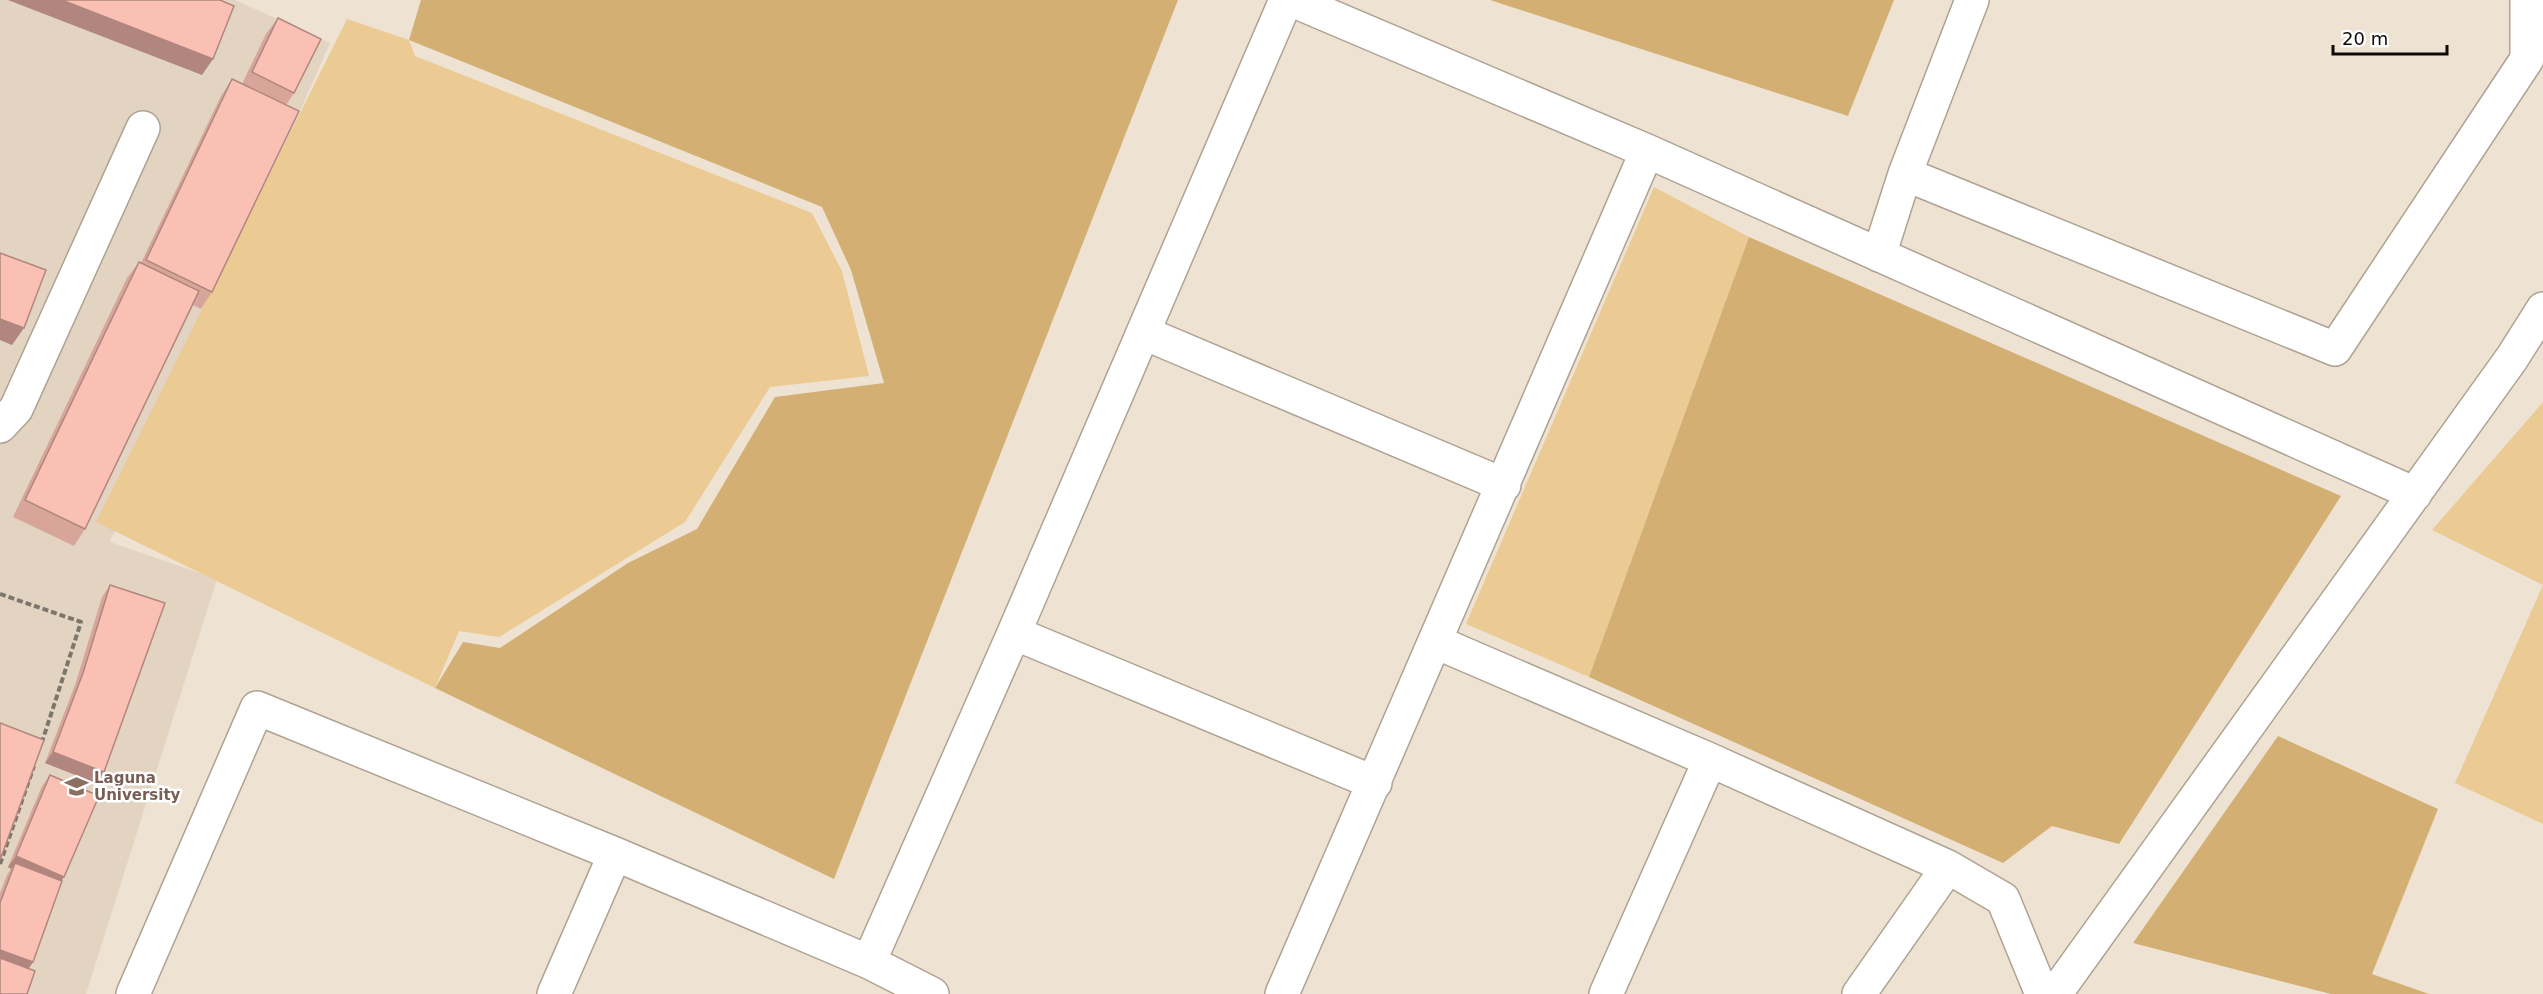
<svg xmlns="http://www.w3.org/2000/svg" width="2543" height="994" font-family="'DejaVu Sans',sans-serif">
	<rect width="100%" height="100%" fill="#eee3d2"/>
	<path fill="#e3d4c2" d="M 0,0 L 235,0 L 330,43 L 110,542 L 217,579 L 86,994 L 0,994 Z"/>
	<path fill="#ebca94" d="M 347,19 L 409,40 L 415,56 L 812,213 L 842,271 L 869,376 L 770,387 L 685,522 L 499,637 L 459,631 L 435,688 L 96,522 Z
		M 1654,187 L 1749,237 L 1589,677 L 1466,624 Z
		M 2543,402 L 2543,824 L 2455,783 L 2543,585 L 2432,530 Z"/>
	<path fill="#d3af73" d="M 421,0 L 1178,0 L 834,879 L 435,688 L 463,642 L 500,648 L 628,563 L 697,529 L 775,397 L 884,383 L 851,270 L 822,207 L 409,40 Z
		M 1490,0 L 1894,0 L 1848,116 Z
		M 1749,237 L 2341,496 L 2119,844 L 2052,826 L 2003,863 L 1589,677 Z
		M 2278,736 L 2438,809 L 2372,974 L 2429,994 L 2331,994 L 2133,943 Z"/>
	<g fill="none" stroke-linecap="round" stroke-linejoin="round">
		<defs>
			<path id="minor" d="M 1292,0 L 1647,151 L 2415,494
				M 1905,174 L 2335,349 L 2527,59 L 2527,0
				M 1879,255 L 1905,174 L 1972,0
				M 1144,333 L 1504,485
				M 0,426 L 16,409 L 143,128
				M 1014,633 L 1375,783
				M 1436,642 L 1710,760 L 1948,867 L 2003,899 L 2042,994
				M 869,962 L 1014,633 L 1286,0
				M 133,994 L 257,708 L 615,854 L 869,962 L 932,994
				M 554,994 L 615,854
				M 1282,994 L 1647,151
				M 1606,994 L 1710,760
				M 1859,994 L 1948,867
				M 2055,994 L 2512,358 L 2543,309"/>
		</defs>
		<use href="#minor" stroke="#aea392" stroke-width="36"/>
		<path stroke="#7d766b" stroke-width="4" stroke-dasharray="6 3" stroke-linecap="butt" d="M 0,594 L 81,622 L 42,742
			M 0,864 L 34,766"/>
		<use href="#minor" stroke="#fff" stroke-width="33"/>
	</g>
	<path fill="#d8a59b" d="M 278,18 L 294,93 L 286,105 L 212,292 L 201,309 L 193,305 L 85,529 L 74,546 L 13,517 L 127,278 L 139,262 L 141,263 L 221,96 L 232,79 L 242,84 L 266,34 Z
		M 110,585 L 96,783 L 45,763 L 75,685 L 102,597 Z
		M 50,775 L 64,877 L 62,880 L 28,969 L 0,994 L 0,893 L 7,875 L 11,869 L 8,867 L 42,786 Z"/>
	<path fill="#b0867e" d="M 8,0 L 62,0 L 213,59 L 202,75 Z
		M 0,319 L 24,328 L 12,345 L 0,340 Z
		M 53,752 L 104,772 L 96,783 L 45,763 Z
		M 16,856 L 64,877 L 56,888 L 15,863 L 11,869 L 8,867 Z
		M 0,950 L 33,962 L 25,974 L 0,965 Z"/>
	<path fill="#fbc0b4" stroke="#b0867e" stroke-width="1.5" d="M 62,0 L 220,0 L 234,6 L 213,59 Z
		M 278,18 L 321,39 L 294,93 L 252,72 Z
		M 232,79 L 299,111 L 212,292 L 146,260 Z
		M 0,253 L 46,270 L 24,328 L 0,319 Z
		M 139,262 L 199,291 L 85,529 L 25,500 Z
		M 110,585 L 165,603 L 104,772 L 53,752 L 83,673 Z
		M 0,723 L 44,740 L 0,860 Z
		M 50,775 L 99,796 L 64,877 L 16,856 Z
		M 15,863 L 62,881 L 33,962 L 0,950 L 0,903 Z
		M 0,958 L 35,971 L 27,994 L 0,994 Z"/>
	<defs>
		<symbol id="university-bare" viewBox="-9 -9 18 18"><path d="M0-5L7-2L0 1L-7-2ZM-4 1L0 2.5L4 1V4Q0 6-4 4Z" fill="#8d6e63" stroke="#fff" stroke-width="2.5" paint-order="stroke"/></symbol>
	</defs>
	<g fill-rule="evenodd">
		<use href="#university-bare" x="60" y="770" width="33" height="33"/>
	</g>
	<g text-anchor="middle" stroke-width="5" stroke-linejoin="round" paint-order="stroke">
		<g font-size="15" font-weight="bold" fill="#785e54" stroke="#fff" text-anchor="start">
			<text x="94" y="783">Laguna<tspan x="94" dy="17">University</tspan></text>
		</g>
	</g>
	<path d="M2333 45v9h114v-9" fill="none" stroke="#0e0b06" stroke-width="3"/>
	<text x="2342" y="45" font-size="18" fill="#0e0b06" stroke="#ffffff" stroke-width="4.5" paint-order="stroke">20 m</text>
</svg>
